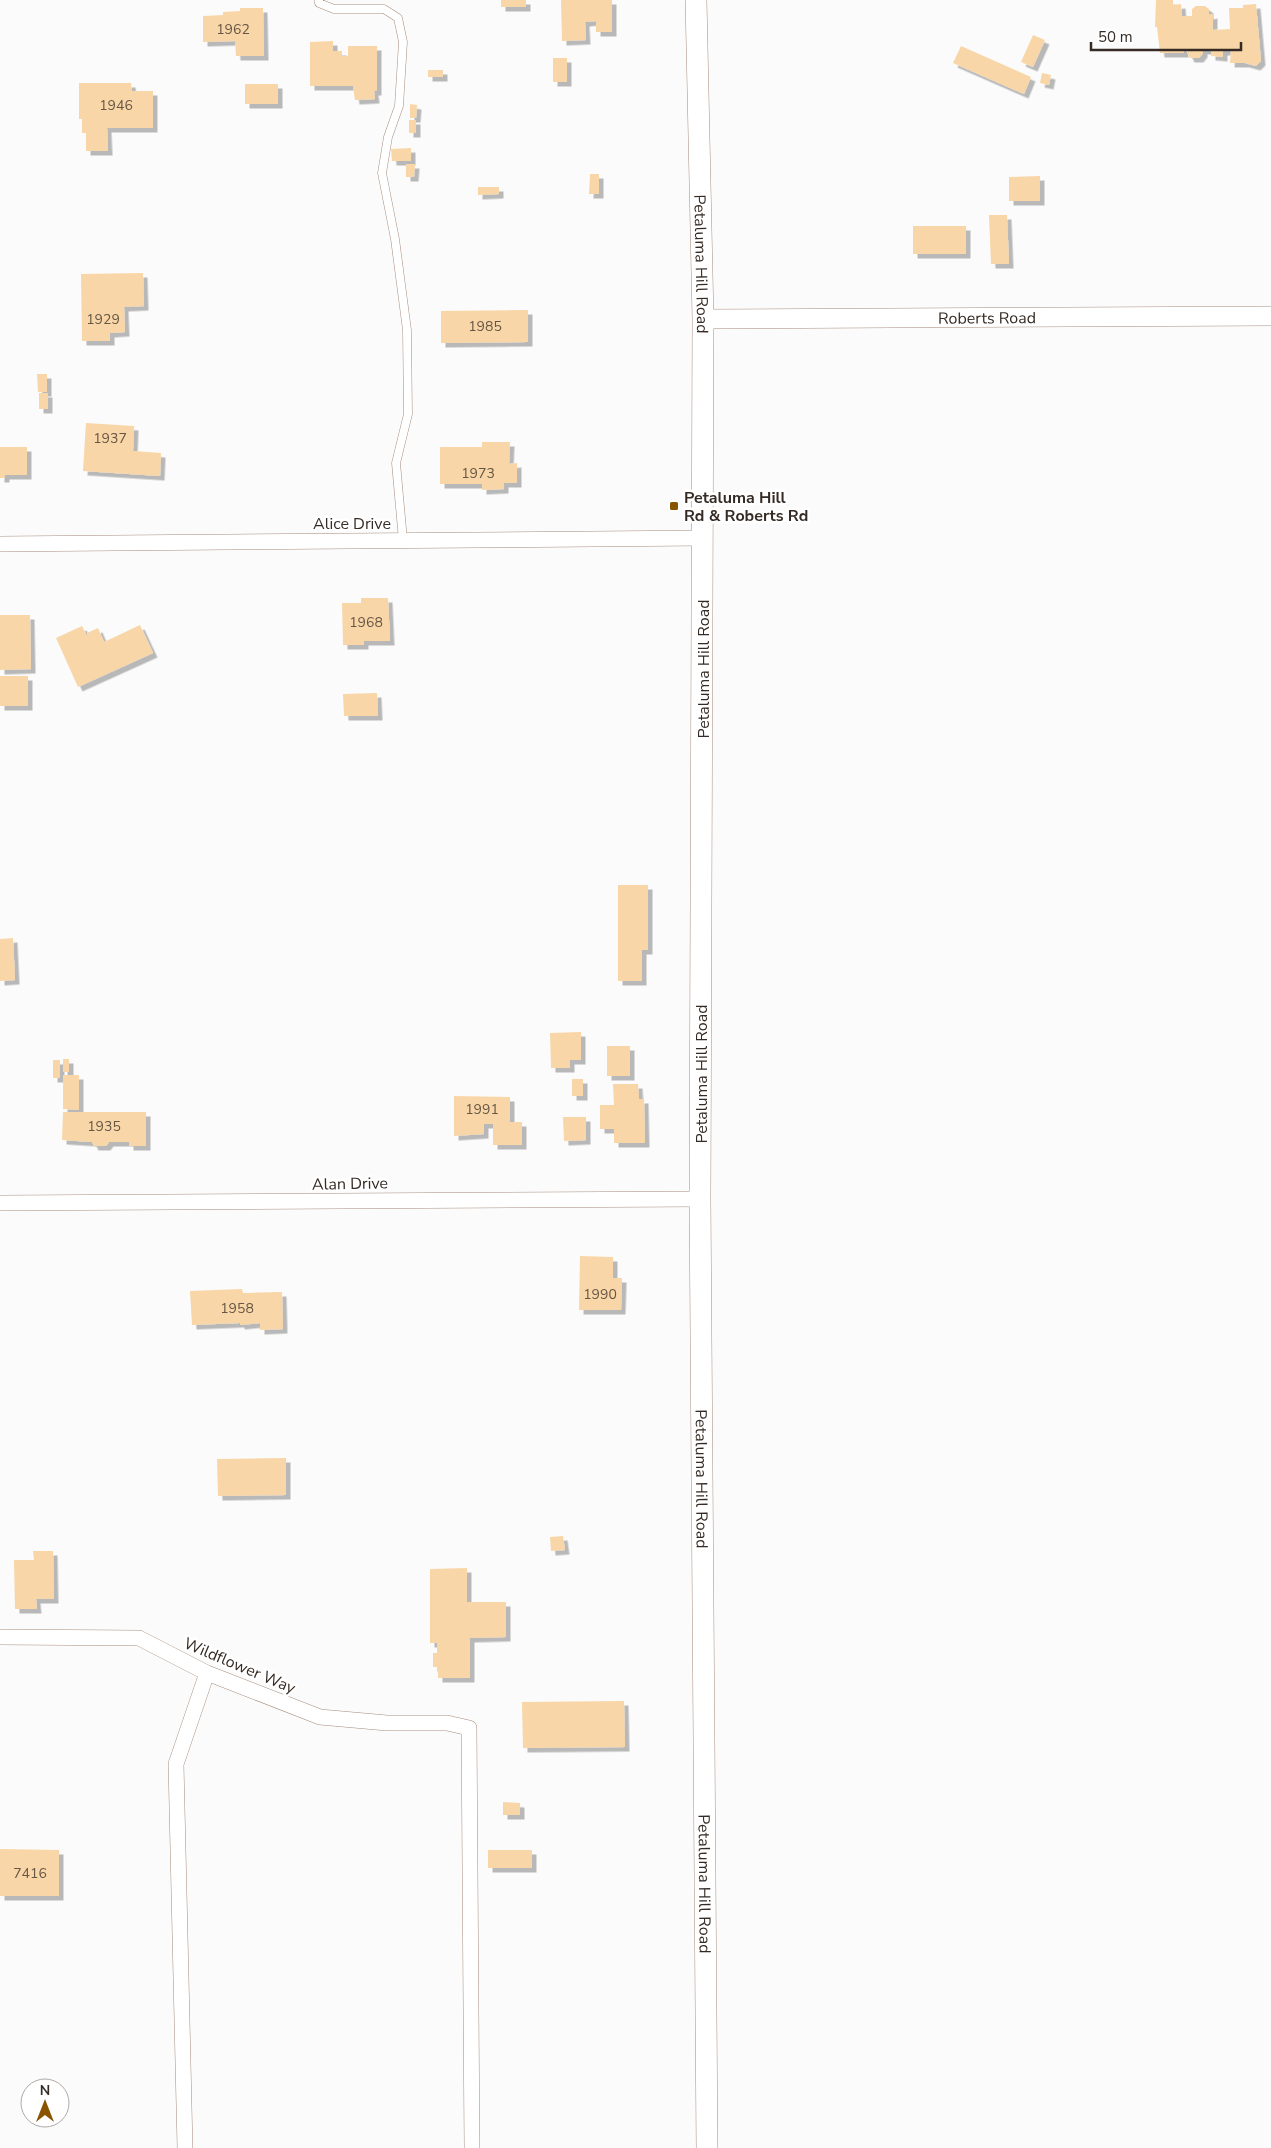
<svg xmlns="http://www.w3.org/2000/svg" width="1271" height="2148" font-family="'Nunito Sans',sans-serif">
	<defs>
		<filter id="shadow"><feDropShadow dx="4.5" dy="4.5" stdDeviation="0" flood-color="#0004"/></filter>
	</defs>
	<rect width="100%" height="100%" fill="#fbfbfb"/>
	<path fill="#f9d6a7" filter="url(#shadow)" d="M 501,0 L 526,0 L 526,7 L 501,7 Z
		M 561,0 L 612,0 L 612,32 L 596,32 L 596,21 L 585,22 L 586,40 L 562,41 Z
		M 1156,0 L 1173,0 L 1173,5 L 1181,4 L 1182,16 L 1192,16 L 1192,9 L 1196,6 L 1205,6 L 1209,9 L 1209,15 L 1213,14 L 1213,30 L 1230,29 L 1229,8 L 1243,8 L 1243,5 L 1256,4 L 1261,61 L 1256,66 L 1245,63 L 1230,63 L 1231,51 L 1223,51 L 1223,57 L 1211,56 L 1211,50 L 1203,50 L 1203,53 L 1199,58 L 1190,58 L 1186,50 L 1184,50 L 1184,53 L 1160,53 L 1157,27 L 1155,27 Z
		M 240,8 L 263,8 L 264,56 L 236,56 L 235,41 L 203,42 L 203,16 L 223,15 L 223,12 L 240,11 Z
		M 1033,35 L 1045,40 L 1033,67 L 1021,62 Z
		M 333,41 L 333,51 L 342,51 L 342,56 L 348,56 L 348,46 L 377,46 L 377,91 L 374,91 L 375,99 L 355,100 L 353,86 L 310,86 L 310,42 Z
		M 961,46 L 1031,77 L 1024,94 L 953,63 Z
		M 553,58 L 567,58 L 567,82 L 553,82 Z
		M 428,70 L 443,70 L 443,77 L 428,77 Z
		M 1042,73 L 1051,75 L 1049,85 L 1040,83 Z
		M 79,83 L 131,83 L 132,91 L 153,91 L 153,128 L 107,128 L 108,151 L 86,151 L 86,133 L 82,133 L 82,119 L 79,119 Z
		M 245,84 L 278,84 L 278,104 L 245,104 Z
		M 410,104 L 417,105 L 416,118 L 410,118 Z
		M 409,120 L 416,120 L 416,133 L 409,133 Z
		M 411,148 L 411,161 L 392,161 L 391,149 Z
		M 406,164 L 415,164 L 414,177 L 406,177 Z
		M 590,174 L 599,174 L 599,194 L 589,194 Z
		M 1040,176 L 1040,201 L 1009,201 L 1009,177 Z
		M 478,187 L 499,187 L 499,194 L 478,195 Z
		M 989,215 L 1007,215 L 1009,264 L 991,264 Z
		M 913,226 L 966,226 L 966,254 L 913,254 Z
		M 143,273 L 144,306 L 124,307 L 125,332 L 110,333 L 110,341 L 82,341 L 81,274 Z
		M 528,310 L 528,342 L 441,343 L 441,311 Z
		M 37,374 L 47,374 L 47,392 L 38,392 Z
		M 39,393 L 48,393 L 48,409 L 39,409 Z
		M 86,423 L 134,426 L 133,451 L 161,453 L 160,476 L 83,471 Z
		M 482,442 L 510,442 L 509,464 L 517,463 L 517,483 L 504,483 L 504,489 L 482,490 L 482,484 L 440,484 L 440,447 L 482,447 Z
		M 0,447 L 27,447 L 27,475 L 5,475 L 5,478 L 0,478 Z
		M 361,598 L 388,598 L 390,641 L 364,641 L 364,645 L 343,645 L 342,603 L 361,603 Z
		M 0,615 L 30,615 L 31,669 L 0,670 Z
		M 140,625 L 153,653 L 78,687 L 56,638 L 82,626 L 87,636 L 87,633 L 98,628 L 104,642 Z
		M 0,676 L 28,676 L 28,706 L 0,706 Z
		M 377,693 L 378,716 L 344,716 L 343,694 Z
		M 618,885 L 648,885 L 648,950 L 642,950 L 642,981 L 618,981 Z
		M 13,938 L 15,980 L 0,981 L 0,939 Z
		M 581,1032 L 581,1060 L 570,1060 L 570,1068 L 551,1068 L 550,1033 Z
		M 607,1046 L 630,1046 L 630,1076 L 607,1076 Z
		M 63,1059 L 69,1059 L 69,1072 L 63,1072 Z
		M 53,1060 L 60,1060 L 60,1078 L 53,1078 Z
		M 63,1075 L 79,1075 L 79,1110 L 63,1109 Z
		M 572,1079 L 583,1079 L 583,1096 L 572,1096 Z
		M 613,1084 L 638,1084 L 639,1099 L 644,1099 L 645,1143 L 614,1143 L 614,1129 L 600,1129 L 600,1105 L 614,1105 Z
		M 454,1096 L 510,1097 L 510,1122 L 522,1122 L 522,1145 L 493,1145 L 493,1124 L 484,1124 L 484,1134 L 454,1136 Z
		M 63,1112 L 146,1112 L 146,1146 L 129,1146 L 129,1142 L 109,1142 L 106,1146 L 94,1146 L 92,1142 L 62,1140 Z
		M 563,1117 L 586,1117 L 586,1140 L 564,1141 Z
		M 580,1256 L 613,1257 L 613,1278 L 622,1278 L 621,1310 L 579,1310 Z
		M 242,1289 L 243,1293 L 282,1292 L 283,1329 L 260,1330 L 260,1323 L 240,1325 L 240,1323 L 192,1325 L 190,1291 Z
		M 286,1458 L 286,1495 L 218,1496 L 217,1459 Z
		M 563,1536 L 565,1550 L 551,1551 L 550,1537 Z
		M 33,1551 L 53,1551 L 54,1599 L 36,1599 L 37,1609 L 15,1609 L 14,1560 L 34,1560 Z
		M 467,1568 L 467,1602 L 506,1602 L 506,1637 L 470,1638 L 470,1678 L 438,1678 L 438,1667 L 433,1667 L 433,1653 L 437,1653 L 437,1643 L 430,1643 L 430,1569 Z
		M 624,1701 L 625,1747 L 523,1748 L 522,1702 Z
		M 503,1802 L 520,1803 L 520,1815 L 503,1815 Z
		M 0,1849 L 59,1850 L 59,1896 L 0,1896 Z
		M 488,1850 L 532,1850 L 532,1868 L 488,1868 Z"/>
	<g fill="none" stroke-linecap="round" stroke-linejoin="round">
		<defs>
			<path id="service" d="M 319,0 L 319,3 L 334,9 L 384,9 L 398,18 L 403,42 L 399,106 L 388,137 L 382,173 L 395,239 L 407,330 L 408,414 L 396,463 L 403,540"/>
			<path id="minor" d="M 0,544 L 703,538
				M 0,1203 L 700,1199
				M 0,1637 L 139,1638 L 207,1673 L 320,1717 L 387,1723 L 447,1723 L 469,1728 L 472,2148
				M 185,2148 L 176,1764 L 207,1673"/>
			<g id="tertiary">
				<path id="s1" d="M 703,319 L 1271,316"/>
			</g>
			<g id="secondary">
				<path id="s2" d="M 696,0 L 703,319 L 700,1199 L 707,2148"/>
			</g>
		</defs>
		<use href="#service" stroke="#a78d7d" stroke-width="9"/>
		<use href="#minor" stroke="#a78d7d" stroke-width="16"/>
		<use href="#tertiary" stroke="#a78d7d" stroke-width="20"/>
		<use href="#secondary" stroke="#a78d7d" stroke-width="22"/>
		<use href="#service" stroke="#fff" stroke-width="8"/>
		<use href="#minor" stroke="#fff" stroke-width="15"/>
		<use href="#tertiary" stroke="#fff" stroke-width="19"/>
		<use href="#secondary" stroke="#fff" stroke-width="21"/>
	</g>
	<rect fill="#885400" stroke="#fff" stroke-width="2" x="669" y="501" width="10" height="10" rx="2.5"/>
	<g text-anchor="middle" stroke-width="5" stroke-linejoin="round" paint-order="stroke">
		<g font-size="14" fill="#665645">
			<text x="233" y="34">1962</text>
			<text x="116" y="110">1946</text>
			<text x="103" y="324">1929</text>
			<text x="485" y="331">1985</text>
			<text x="110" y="443">1937</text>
			<text x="478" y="478">1973</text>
			<text x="366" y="627">1968</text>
			<text x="482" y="1114">1991</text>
			<text x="104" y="1131">1935</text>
			<text x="600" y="1299">1990</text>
			<text x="237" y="1313">1958</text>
			<text x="30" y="1878">7416</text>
		</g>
		<g font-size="16" fill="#352b24" stroke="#fff">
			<text dy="6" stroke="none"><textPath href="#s2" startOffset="264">Petaluma Hill Road</textPath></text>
			<text dy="6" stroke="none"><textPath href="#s1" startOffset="284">Roberts Road</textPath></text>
			<text x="352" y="529">Alice Drive</text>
			<text transform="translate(703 669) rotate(-90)" y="6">Petaluma Hill Road</text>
			<text transform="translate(701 1074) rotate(-90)" y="6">Petaluma Hill Road</text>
			<text transform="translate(350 1183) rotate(-1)" y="6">Alan Drive</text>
			<text dy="6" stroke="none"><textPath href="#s2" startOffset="1479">Petaluma Hill Road</textPath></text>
			<text transform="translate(240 1665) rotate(23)" y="6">Wildflower Way</text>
			<text dy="6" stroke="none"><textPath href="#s2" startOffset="1884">Petaluma Hill Road</textPath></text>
		</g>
		<g font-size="16" font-weight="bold" fill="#352b24" stroke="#fff" text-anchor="start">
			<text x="684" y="503">Petaluma Hill<tspan x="684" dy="18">Rd &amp; Roberts Rd</tspan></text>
		</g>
	</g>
	<g transform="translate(45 2103)"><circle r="24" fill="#ffffff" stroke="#aeaaa7"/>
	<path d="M0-4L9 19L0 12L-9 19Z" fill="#885400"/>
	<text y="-8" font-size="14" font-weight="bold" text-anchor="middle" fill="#352b24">N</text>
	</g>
	<path d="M1091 42v8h150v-8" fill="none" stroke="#352b24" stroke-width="2.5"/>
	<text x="1098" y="42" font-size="15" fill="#352b24" stroke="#ffffff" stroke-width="4" paint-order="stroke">50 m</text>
</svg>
